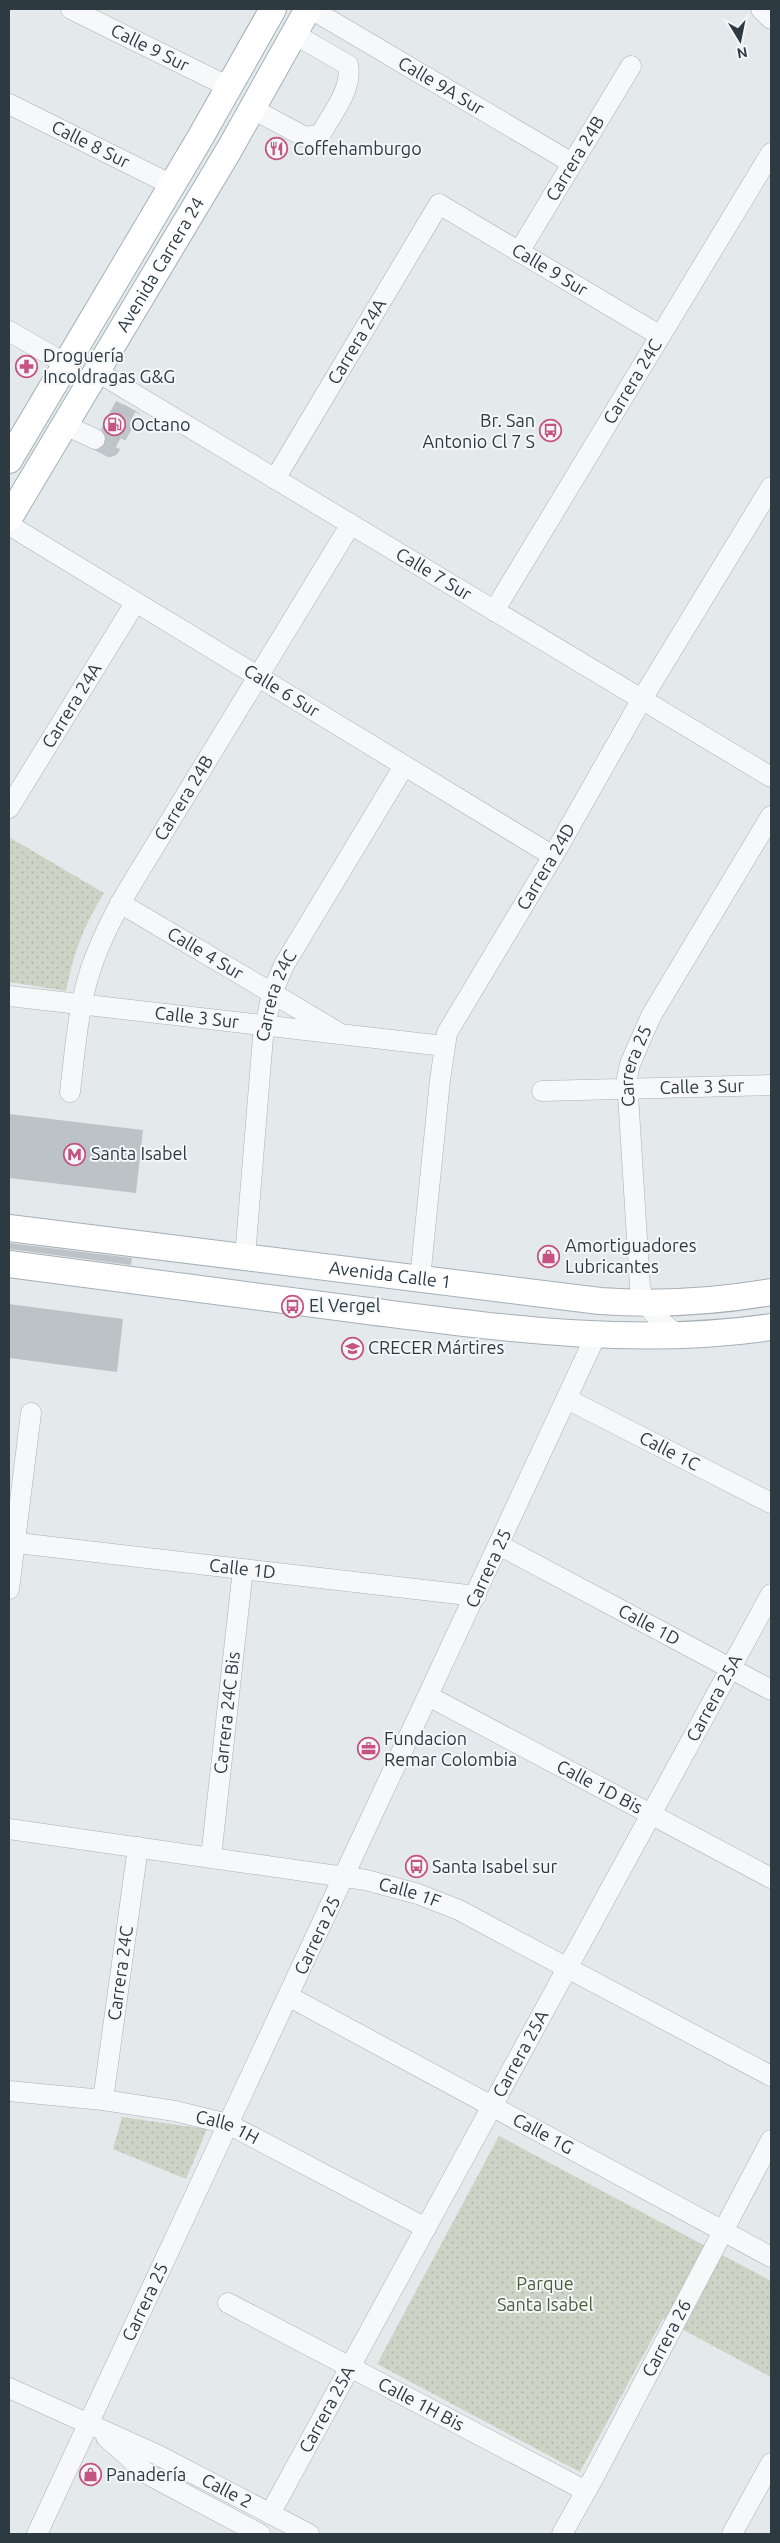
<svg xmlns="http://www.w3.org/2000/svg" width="780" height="2543" font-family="Ubuntu,sans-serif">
	<defs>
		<pattern id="park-dots" width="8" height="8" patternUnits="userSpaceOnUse" patternTransform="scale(1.25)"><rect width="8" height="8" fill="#cdd4c6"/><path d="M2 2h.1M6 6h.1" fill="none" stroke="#b0b7ab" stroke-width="1.8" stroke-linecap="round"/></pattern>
	</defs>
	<rect width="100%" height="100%" fill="#e4e9eb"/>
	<path fill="url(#park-dots)" d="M 9,837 L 104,893 C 83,928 74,951 66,991 L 9,982 Z
		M 122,2117 L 207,2129 L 186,2179 L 113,2149 Z
		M 499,2136 L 771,2281 L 771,2377 L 663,2319 L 580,2472 L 377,2364 Z"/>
	<path fill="#bcc3c7" d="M 116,401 L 136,411 L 110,457 L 97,450 L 106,444 L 107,437 L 101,429 Z
		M 9,1114 L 143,1130 L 136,1193 L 9,1178 Z
		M 9,1243 L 132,1258 L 131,1265 L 9,1249 Z
		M 9,1304 L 123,1319 L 117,1372 L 9,1358 Z"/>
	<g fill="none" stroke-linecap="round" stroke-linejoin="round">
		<path stroke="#bfc6c9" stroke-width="20" stroke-dasharray="20 10" stroke-linecap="butt" d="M 95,439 L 110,447 L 132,409"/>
		<defs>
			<g id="minor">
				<path id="s1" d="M 71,9 L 229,87"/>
				<path id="s2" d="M 311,9 L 572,163"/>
				<path d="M 761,9 L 771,19"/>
				<path id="s3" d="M 9,104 L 172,185"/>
				<path d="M 253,109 L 305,137 L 321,134 C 332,113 353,89 348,65 L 294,34"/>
				<path id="s4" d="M 519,252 L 631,66"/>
				<path d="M 9,331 L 66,364"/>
				<path id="s5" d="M 96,371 L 771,777"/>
				<path d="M 65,425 L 95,439"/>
				<path id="s6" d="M 275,479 L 439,204 L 659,335"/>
				<path id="s7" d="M 9,525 L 553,856"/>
				<path id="s8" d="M 494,611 L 771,153"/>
				<path id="s9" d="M 9,808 L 135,603"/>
				<path id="s10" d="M 120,903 L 336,1031"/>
				<path id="s11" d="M 9,996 L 444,1046"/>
				<path id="s12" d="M 542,1091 L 771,1085"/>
				<path id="s13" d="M 70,1092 C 75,1051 78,1007 91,968 C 101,939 115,912 131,885 L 351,524"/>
				<path id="s14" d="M 245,1257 L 263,1037 L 272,993 L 284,965 L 404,766"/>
				<path id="s15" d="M 420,1279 L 440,1080 L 447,1033 L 553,856 L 642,699 L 771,487"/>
				<path id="s16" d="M 680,1337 C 662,1323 645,1309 640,1287 L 627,1078 L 630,1064 L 651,1016 L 771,816"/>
				<path id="s17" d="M 567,1399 L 771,1503"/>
				<path id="s18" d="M 9,1542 L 476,1596"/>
				<path id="s19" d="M 499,1545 L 771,1690"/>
				<path d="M 9,1589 L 31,1413"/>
				<path id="s20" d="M 430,1697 L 771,1878"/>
				<path id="s21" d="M 9,1829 L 366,1880 L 418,1894 L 459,1910 L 498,1931 L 771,2076"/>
				<path id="s22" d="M 211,1857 L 243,1569"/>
				<path id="s23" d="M 288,1996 L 771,2257"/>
				<path id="s24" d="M 9,2091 L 103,2100 L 175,2111 L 228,2124 L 426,2228"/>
				<path id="s25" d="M 103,2100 L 138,1847"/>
				<path id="s26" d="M 228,2303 L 586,2491"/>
				<path id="s27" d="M 9,2388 L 158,2455 L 309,2534"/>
				<path d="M 106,2437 L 149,2475 L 260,2534"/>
				<path id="s28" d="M 270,2514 L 771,1594"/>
				<path id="s29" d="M 37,2534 C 223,2134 413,1736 596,1335"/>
				<path id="s30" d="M 562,2534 L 595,2475 L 771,2140"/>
				<path d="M 732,2534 L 771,2463"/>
			</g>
			<g id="major">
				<path d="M 9,460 L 200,138 L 273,9"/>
				<path id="s31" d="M 9,518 L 229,150 L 308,9"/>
				<path id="s32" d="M 9,1228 L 600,1301 C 658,1305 714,1302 771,1292"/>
				<path d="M 9,1264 C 129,1280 248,1295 368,1311 C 502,1328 637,1347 771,1327"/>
			</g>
		</defs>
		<use href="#minor" stroke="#a9b1b5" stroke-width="21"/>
		<use href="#major" stroke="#a4b0b6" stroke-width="28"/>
		<use href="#minor" stroke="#f7f8f9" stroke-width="20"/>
		<use href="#major" stroke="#fff" stroke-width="26"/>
	</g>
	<defs>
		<symbol id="restaurant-ring" viewBox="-11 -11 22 22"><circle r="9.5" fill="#f4f7f8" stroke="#c55481" stroke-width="1.5"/><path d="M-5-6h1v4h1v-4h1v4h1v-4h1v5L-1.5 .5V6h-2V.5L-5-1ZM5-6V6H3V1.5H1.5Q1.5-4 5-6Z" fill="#c55481"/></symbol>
		<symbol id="pharmacy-ring" viewBox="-11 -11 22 22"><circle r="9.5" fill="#f4f7f8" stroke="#c55481" stroke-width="1.5"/><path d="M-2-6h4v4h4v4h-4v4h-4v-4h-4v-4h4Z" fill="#c55481"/></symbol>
		<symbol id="fuel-ring" viewBox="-11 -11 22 22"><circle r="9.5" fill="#f4f7f8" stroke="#c55481" stroke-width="1.5"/><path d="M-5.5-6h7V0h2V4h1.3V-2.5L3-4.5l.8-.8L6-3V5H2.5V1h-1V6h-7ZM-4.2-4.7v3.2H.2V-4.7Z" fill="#c55481"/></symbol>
		<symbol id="bus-ring" viewBox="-11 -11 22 22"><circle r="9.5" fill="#f4f7f8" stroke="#c55481" stroke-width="1.5"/><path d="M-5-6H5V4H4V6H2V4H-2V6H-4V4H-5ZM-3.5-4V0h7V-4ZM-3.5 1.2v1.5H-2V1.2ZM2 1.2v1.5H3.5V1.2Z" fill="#c55481"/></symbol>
		<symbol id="metro-ring" viewBox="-11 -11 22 22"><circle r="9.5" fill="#f4f7f8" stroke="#c55481" stroke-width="1.5"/><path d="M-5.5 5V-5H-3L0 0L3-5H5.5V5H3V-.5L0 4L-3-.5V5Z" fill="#c55481"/></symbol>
		<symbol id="shop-ring" viewBox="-11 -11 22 22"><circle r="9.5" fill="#f4f7f8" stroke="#c55481" stroke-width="1.5"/><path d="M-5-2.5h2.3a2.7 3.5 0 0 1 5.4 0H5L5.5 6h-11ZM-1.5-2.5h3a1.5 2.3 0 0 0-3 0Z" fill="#c55481"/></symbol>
		<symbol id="school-ring" viewBox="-11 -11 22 22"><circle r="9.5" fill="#f4f7f8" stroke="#c55481" stroke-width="1.5"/><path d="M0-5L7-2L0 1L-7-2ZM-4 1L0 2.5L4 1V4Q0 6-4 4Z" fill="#c55481"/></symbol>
		<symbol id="office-ring" viewBox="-11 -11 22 22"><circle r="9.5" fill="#f4f7f8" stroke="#c55481" stroke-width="1.5"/><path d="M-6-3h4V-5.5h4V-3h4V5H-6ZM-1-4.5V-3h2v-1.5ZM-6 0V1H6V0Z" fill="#c55481"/></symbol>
	</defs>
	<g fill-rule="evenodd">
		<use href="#restaurant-ring" x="264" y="136" width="25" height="25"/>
		<use href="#pharmacy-ring" x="14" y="354" width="25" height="25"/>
		<use href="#fuel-ring" x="102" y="412" width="25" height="25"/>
		<use href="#bus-ring" x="538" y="418" width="25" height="25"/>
		<use href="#metro-ring" x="62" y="1142" width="25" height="25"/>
		<use href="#shop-ring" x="536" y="1244" width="25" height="25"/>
		<use href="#bus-ring" x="280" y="1294" width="25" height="25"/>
		<use href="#school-ring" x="340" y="1336" width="25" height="25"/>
		<use href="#office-ring" x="356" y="1736" width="25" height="25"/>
		<use href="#bus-ring" x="404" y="1854" width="25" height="25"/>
		<use href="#shop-ring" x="78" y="2462" width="25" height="25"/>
	</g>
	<g text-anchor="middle" stroke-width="4" stroke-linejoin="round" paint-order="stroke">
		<g font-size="18" fill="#2d3a42" stroke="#f4f7f8">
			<text dy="6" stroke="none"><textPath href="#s1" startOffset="88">Calle 9 Sur</textPath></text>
			<text dy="6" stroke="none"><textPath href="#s2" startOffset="151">Calle 9A Sur</textPath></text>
			<text dy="6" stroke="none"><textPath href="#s3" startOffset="91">Calle 8 Sur</textPath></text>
			<text dy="6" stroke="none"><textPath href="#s4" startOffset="109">Carrera 24B</textPath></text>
			<text dy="6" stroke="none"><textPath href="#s31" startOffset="295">Avenida Carrera 24</textPath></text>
			<text dy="6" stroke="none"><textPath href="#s6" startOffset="449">Calle 9 Sur</textPath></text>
			<text dy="6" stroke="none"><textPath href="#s6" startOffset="160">Carrera 24A</textPath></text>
			<text dy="6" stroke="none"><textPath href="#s8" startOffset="268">Carrera 24C</textPath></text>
			<text dy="6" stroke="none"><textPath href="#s5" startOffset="394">Calle 7 Sur</textPath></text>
			<text dy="6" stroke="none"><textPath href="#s7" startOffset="319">Calle 6 Sur</textPath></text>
			<text dy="6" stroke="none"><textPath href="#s9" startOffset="120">Carrera 24A</textPath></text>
			<text dy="6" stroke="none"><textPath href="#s13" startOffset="320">Carrera 24B</textPath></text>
			<text dy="6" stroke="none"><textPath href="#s15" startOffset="441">Carrera 24D</textPath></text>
			<text dy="6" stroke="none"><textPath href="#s10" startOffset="99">Calle 4 Sur</textPath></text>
			<text dy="6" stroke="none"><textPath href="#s14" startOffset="264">Carrera 24C</textPath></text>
			<text dy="6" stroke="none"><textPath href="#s11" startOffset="189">Calle 3 Sur</textPath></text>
			<text dy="6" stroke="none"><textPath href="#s16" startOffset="288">Carrera 25</textPath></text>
			<text dy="6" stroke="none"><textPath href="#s12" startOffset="160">Calle 3 Sur</textPath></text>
			<text dy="6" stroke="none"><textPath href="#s32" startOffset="384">Avenida Calle 1</textPath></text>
			<text dy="6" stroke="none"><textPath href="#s17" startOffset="115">Calle 1C</textPath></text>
			<text dy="6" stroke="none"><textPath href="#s29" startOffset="1066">Carrera 25</textPath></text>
			<text dy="6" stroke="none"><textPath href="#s18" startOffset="235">Calle 1D</textPath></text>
			<text dy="6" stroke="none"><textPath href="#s19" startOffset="170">Calle 1D</textPath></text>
			<text dy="6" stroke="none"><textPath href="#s28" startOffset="929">Carrera 25A</textPath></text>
			<text dy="6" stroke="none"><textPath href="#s22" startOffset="145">Carrera 24C Bis</textPath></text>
			<text dy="6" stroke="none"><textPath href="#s20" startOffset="192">Calle 1D Bis</textPath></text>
			<text dy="6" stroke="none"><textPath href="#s21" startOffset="406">Calle 1F</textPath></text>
			<text dy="6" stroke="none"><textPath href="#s29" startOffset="661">Carrera 25</textPath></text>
			<text dy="6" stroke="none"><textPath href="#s25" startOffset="128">Carrera 24C</textPath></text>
			<text dy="6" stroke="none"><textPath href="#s28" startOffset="524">Carrera 25A</textPath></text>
			<text dy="6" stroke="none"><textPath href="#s24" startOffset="222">Calle 1H</textPath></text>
			<text dy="6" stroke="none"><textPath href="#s23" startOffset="290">Calle 1G</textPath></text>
			<text dy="6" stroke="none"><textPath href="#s29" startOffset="256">Carrera 25</textPath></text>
			<text dy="6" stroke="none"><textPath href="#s30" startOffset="222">Carrera 26</textPath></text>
			<text dy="6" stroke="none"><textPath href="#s26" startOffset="218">Calle 1H Bis</textPath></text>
			<text dy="6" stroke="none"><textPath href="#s28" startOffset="119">Carrera 25A</textPath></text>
			<text dy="6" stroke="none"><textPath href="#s27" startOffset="241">Calle 2</textPath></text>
		</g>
		<g font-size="18" fill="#2d3a42" stroke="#f4f7f8" text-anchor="start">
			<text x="293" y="155">Coffehamburgo</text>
			<text x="43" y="362">Droguería<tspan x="43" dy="21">Incoldragas G&amp;G</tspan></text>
			<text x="535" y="427" text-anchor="end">Br. San<tspan x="535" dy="21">Antonio Cl 7 S</tspan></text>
			<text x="131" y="431">Octano</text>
			<text x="91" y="1160">Santa Isabel</text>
			<text x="565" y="1252">Amortiguadores<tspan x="565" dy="21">Lubricantes</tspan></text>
			<text x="309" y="1312">El Vergel</text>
			<text x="368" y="1354">CRECER Mártires</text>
			<text x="384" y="1745">Fundacion<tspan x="384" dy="21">Remar Colombia</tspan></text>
			<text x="432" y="1873">Santa Isabel sur</text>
			<text x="106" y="2481">Panadería</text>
		</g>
		<g font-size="18" fill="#4a5d3b" stroke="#f4f7f8">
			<text x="545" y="2290">Parque<tspan x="545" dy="21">Santa Isabel</tspan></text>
		</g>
	</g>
	<rect width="780" height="2543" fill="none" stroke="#2d3a42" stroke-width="20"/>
	<g transform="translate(740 40) rotate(170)" stroke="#f4f7f8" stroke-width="4" paint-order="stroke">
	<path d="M0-4L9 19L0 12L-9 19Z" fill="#2d3a42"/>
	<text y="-8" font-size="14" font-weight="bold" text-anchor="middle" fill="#2d3a42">N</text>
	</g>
</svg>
